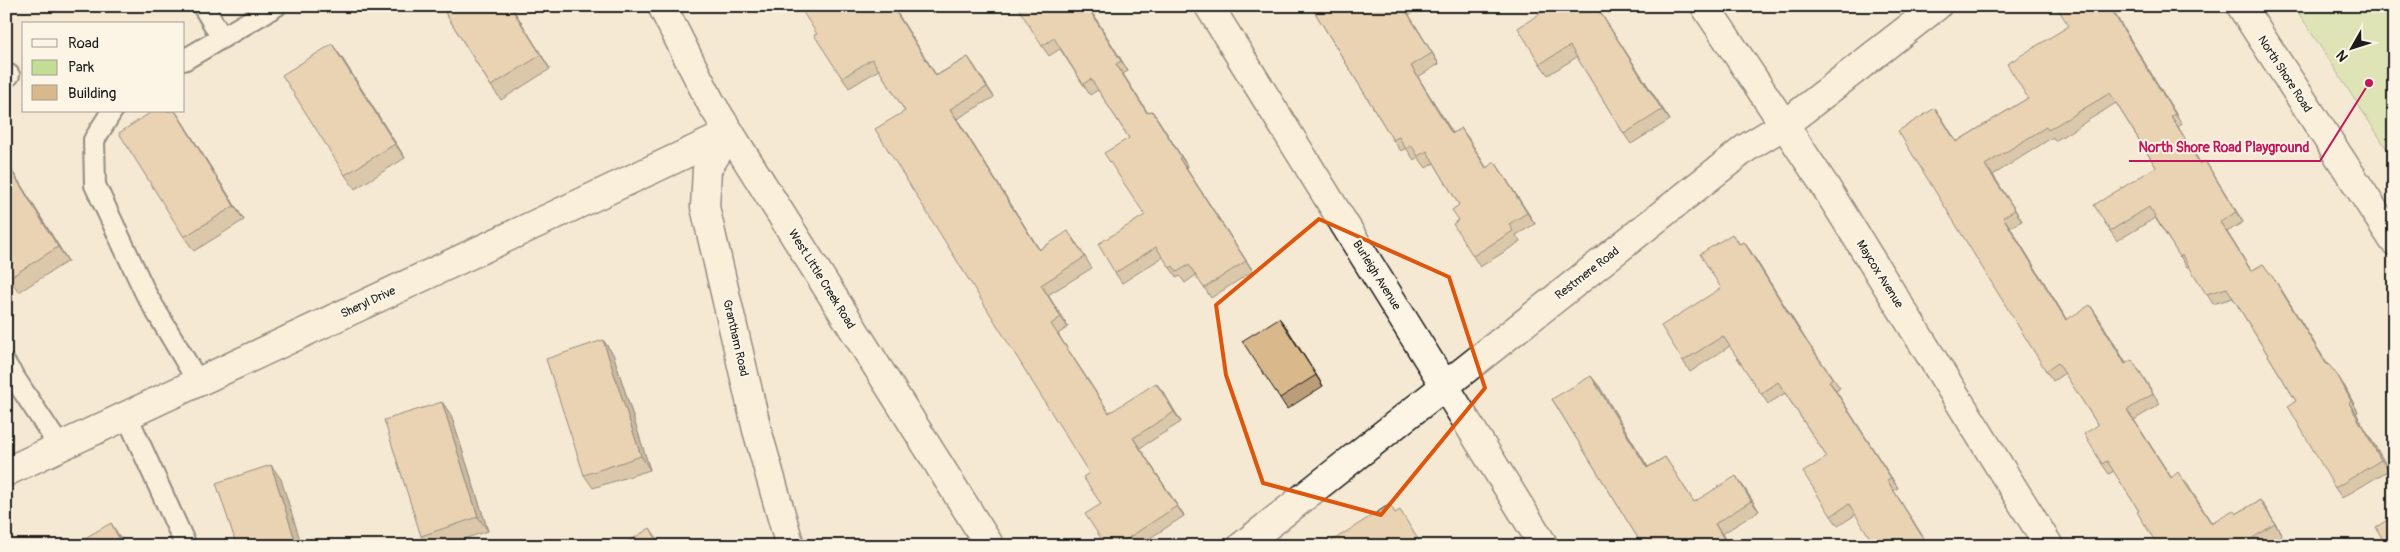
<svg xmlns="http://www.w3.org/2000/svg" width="2400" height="552" font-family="Pangolin,sans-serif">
	<rect width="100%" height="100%" fill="#f5e9d3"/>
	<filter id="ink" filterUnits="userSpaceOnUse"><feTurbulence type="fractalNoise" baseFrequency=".02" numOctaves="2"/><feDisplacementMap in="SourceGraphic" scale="10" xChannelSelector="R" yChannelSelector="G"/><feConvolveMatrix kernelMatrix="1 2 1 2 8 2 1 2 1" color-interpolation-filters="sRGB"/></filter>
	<g filter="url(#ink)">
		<path fill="#c3dd94" stroke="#707c58" d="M 2294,6 L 2394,6 L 2394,160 Z"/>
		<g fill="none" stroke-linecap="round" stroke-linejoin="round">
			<defs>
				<path id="lane" d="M 203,6 L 222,38
					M 184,60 L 276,6
					M 6,76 L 9,75
					M 112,111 L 94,140 L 95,185 L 146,294 L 198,382
					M 6,365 L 60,447
					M 127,416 L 186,546"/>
				<path id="street" d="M 1209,6 L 1544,546
					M 1705,6 L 1825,186 L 2049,546
					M 2241,6 L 2394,241
					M 730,133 L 707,169 L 705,207 L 757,430 L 790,546
					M 6,472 L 730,133
					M 1242,546 L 1746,148 L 1784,125 L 1937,6"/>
				<path id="primary" d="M 662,6 L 711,103 L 990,546"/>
			</defs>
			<use href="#lane" stroke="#1c1c1c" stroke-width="24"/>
			<use href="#street" stroke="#1c1c1c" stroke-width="31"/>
			<use href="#primary" stroke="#1c1c1c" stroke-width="31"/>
			<use href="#lane" stroke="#fcf5e5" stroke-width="20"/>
			<use href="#street" stroke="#fcf5e5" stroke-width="28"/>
			<use href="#primary" stroke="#fcf5e5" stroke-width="28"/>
		</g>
		<path fill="#bb9e78" stroke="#1c1c1c" d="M 441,6 L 511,6 L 550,69 L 501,100 L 491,86 Z
			M 1088,6 L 1128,71 L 1123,74 L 1148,113 L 1152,111 L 1159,121 L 1188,167 L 1186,168 L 1253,271 L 1211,298 L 1196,275 L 1185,283 L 1180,276 L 1177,278 L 1163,257 L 1122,283 L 1115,273 L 1145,215 L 1129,138 L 1098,90 L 1090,95 L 1060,49 L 1049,56 L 1042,46 Z
			M 1311,6 L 1423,6 L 1409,15 L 1439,64 L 1418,77 L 1453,133 L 1461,128 L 1486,168 L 1495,162 L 1535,224 L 1516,235 L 1520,242 L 1480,267 L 1473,256 L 1459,220 L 1459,205 L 1434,163 L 1426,168 L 1418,157 L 1414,160 L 1406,148 L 1401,151 L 1393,140 Z
			M 1596,6 L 1670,120 L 1631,144 L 1624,134 L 1577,57 L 1548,75 L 1540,64 L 1547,9 Z
			M 2110,6 L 2182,124 L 2178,127 L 2201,164 L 2205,161 L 2212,172 L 2243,222 L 2227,232 L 2251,271 L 2263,264 L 2281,289 L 2328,365 L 2345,387 L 2358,412 L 2356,413 L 2389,470 L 2342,498 L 2335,488 L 2296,401 L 2233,298 L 2213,304 L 2189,266 L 2187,267 L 2155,218 L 2117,241 L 2110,231 L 2156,167 L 2116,103 L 2055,141 L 2053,137 L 1993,175 L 2022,221 L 2010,227 L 2067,320 L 2097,315 L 2126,363 L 2139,370 L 2160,404 L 2134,420 L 2171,477 L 2186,482 L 2211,522 L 2236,514 L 2260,500 L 2282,535 L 2264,546 L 2158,546 L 2139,511 L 2114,471 L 2109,474 L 2102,464 L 2098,425 L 2065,373 L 2053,381 L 2046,371 L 1935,108 L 1956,142 L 2028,98 Z
			M 817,34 L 937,75 L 968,57 L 994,97 L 957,119 L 1039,249 L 1075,241 L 1092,268 L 1048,295 L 1068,327 L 1058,334 L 1109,412 L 1164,393 L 1181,422 L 1140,448 L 1184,516 L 1138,546 L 1106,546 L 1101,504 L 1089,473 L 905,111 L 879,70 L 849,88 L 842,78 Z
			M 332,44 L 342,58 L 405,158 L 355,189 L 345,175 Z
			M 178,115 L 244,220 L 194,251 L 184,237 Z
			M 6,161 L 68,261 L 19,292 L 6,274 Z
			M 1732,234 L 1740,244 L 1744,242 L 1751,252 L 1806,340 L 1840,388 L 1836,391 L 1898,488 L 1838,526 L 1831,516 L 1827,457 L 1785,393 L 1768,404 L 1730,346 L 1690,372 L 1683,361 L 1721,288 Z
			M 1279,318 L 1323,386 L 1287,409 L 1280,398 Z
			M 603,340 L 613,354 L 650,470 L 593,488 L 584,475 Z
			M 1599,386 L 1648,467 L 1665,457 L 1694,502 L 1743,486 L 1759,511 L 1722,534 L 1729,546 L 1643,546 L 1552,399 Z
			M 442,402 L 451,415 L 488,531 L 443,546 L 428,546 L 421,536 Z"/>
		<path fill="#988162" stroke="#1c1c1c" d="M 510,6 L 511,6 L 550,69 L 541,55 Z
			M 892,6 L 893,6 L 943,86 L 936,76 Z
			M 1087,6 L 1088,6 L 1128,71 L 1121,61 Z
			M 1403,6 L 1409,15 L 1439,64 L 1432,53 Z
			M 1596,6 L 1670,120 L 1662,110 Z
			M 2109,6 L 2110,6 L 2182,124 L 2175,114 Z
			M 332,44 L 342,58 L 405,158 L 395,144 Z
			M 968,57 L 975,67 L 994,97 L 987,87 Z
			M 1116,64 L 1123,74 L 1154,124 L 1147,113 Z
			M 1411,66 L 1418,77 L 1460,145 L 1452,134 Z
			M 1935,108 L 1942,118 L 1963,152 L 1956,142 Z
			M 950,109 L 957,119 L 1046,260 L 1039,250 Z
			M 175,111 L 178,115 L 244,220 L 234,206 Z
			M 1152,111 L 1159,121 L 1188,167 L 1181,157 Z
			M 2171,116 L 2178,127 L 2207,174 L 2200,164 Z
			M 1461,128 L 1469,139 L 1494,180 L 1486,168 Z
			M 1179,158 L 1186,168 L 1253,271 L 1246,261 Z
			M 6,161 L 68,261 L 58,247 L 6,162 Z
			M 2205,161 L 2212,172 L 2243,222 L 2236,212 Z
			M 1495,162 L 1503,174 L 1535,224 L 1527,213 Z
			M 1985,165 L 1993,175 L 2022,221 L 2015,210 Z
			M 2003,217 L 2010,227 L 2073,330 L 2066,320 Z
			M 2220,222 L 2227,232 L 2258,281 L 2251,271 Z
			M 1744,242 L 1751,252 L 1806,340 L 1798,329 Z
			M 2274,279 L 2281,289 L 2334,376 L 2327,365 Z
			M 1041,285 L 1048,295 L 1068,327 L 1061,317 Z
			M 2090,305 L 2097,315 L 2132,374 L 2125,364 Z
			M 1279,318 L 1287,328 L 1323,386 L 1316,375 Z
			M 603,340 L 613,354 L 650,470 L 641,456 Z
			M 1591,376 L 1599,386 L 1654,478 L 1647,468 Z
			M 2338,376 L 2345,387 L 2358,412 L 2351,401 Z
			M 1829,381 L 1836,391 L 1898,488 L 1891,478 Z
			M 1156,383 L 1164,393 L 1181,422 L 1174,412 Z
			M 442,402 L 451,415 L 488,531 L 478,517 Z
			M 2349,403 L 2356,413 L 2389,470 L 2381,460 Z
			M 2127,410 L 2134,420 L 2178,488 L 2171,478 Z
			M 1133,438 L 1140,448 L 1184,516 L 1177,506 Z
			M 271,465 L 281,479 L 302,546 L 297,546 Z
			M 1736,476 L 1743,486 L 1759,511 L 1751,501 Z
			M 1887,480 L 1929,546 L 1928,546 Z
			M 2260,500 L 2267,510 L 2282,535 L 2275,524 Z
			M 111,523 L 120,537 L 125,546 L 123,546 Z
			M 1715,524 L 1722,534 L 1729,546 L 1728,546 Z
			M 650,528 L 662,546 L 660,546 Z"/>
		<path fill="#d9b88c" stroke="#1c1c1c" d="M 441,6 L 510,6 L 541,55 L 491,86 Z
			M 799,6 L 892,6 L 936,76 L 968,57 L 987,87 L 950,109 L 1039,250 L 1068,231 L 1085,257 L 1041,285 L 1061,317 L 1051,324 L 1109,413 L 1156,383 L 1174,412 L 1133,438 L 1177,506 L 1116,546 L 1106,546 L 1085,514 L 1101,504 L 1083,477 L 1089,473 L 875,129 L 905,111 L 872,59 L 842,78 L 814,35 L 817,34 Z
			M 1017,6 L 1087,6 L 1121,61 L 1116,64 L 1147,113 L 1152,111 L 1181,157 L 1179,158 L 1246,261 L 1204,288 L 1189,265 L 1177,272 L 1173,266 L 1170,268 L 1156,247 L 1115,273 L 1098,244 L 1145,215 L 1104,153 L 1129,138 L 1091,79 L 1083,84 L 1054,38 L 1042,46 Z
			M 1311,6 L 1403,6 L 1432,53 L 1411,66 L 1452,134 L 1461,128 L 1486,168 L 1495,162 L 1527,213 L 1509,224 L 1513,231 L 1473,256 L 1453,224 L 1459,220 L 1452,210 L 1459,205 L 1427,151 L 1418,156 L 1411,145 L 1406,149 L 1399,137 L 1393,140 Z
			M 1545,6 L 1596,6 L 1662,110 L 1624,134 L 1570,46 L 1540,64 L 1518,28 L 1547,9 Z
			M 2056,6 L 2109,6 L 2175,114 L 2171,116 L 2200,164 L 2205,161 L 2236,212 L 2220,222 L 2251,271 L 2263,264 L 2274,279 L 2327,365 L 2329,365 L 2338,376 L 2351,401 L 2349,403 L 2381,460 L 2335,488 L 2288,406 L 2296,401 L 2227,288 L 2206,294 L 2182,255 L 2180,257 L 2149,207 L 2110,231 L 2094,205 L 2156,167 L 2110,93 L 2048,130 L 2046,127 L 1985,165 L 2015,210 L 2003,217 L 2066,320 L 2090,305 L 2125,364 L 2132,360 L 2153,394 L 2127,410 L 2171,478 L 2178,472 L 2211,523 L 2233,510 L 2236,514 L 2260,500 L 2275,524 L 2240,546 L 2158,546 L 2137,512 L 2139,511 L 2107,461 L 2102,464 L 2084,434 L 2098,425 L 2058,363 L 2046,371 L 1898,131 L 1935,108 L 1956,142 L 2028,98 L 2007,64 L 2069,26 Z
			M 332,44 L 395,144 L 345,175 L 282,75 Z
			M 153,111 L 175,111 L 234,206 L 184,237 L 119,133 Z
			M 6,162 L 58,247 L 9,278 L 6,274 Z
			M 1732,234 L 1739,244 L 1744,242 L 1798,329 L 1832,378 L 1829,381 L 1891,478 L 1887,480 L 1928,546 L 1875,546 L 1849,504 L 1831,516 L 1803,472 L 1827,457 L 1778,382 L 1761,394 L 1723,336 L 1683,361 L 1661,326 L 1721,288 L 1700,254 Z
			M 1279,318 L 1316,375 L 1280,398 L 1242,341 Z
			M 603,340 L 641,456 L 584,475 L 546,359 Z
			M 1591,376 L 1647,468 L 1665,457 L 1694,502 L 1736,476 L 1751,501 L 1715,524 L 1728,546 L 1647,546 L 1644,541 L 1641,543 L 1552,399 Z
			M 442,402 L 478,517 L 421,536 L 384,420 Z
			M 271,465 L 297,546 L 237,546 L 216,483 Z
			M 1390,504 L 1395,513 L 1400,510 L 1422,546 L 1324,546 Z
			M 2394,516 L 2394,546 L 2386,546 L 2376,527 Z
			M 111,523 L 123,546 L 71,546 Z
			M 650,528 L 660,546 L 621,546 Z"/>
	</g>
	<path d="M0 0H2400V552H0ZM 1319,219 L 1449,277 L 1485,388 L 1381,515 L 1263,483 L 1226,375 L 1216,305 Z" fill="#f5e9d3" fill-opacity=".55" fill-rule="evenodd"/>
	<path fill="none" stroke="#de560d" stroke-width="4" stroke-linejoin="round" d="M 1319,219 L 1449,277 L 1485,388 L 1381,515 L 1263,483 L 1226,375 L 1216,305 Z"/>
	<g text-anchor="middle" stroke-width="4" stroke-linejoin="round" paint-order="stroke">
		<g font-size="12" fill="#1c1c1c" stroke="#fcf5e5">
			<text transform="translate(2285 74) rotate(57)" y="4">North Shore Road</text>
			<text transform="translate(1587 273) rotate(-38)" y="4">Restmere Road</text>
			<text transform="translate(1880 274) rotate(58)" y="4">Maycox Avenue</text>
			<text transform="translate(1377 275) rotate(58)" y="4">Burleigh Avenue</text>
			<text transform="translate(822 279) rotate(58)" y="4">West Little Creek Road</text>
			<text transform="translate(368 302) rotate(-25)" y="4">Sheryl Drive</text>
			<text transform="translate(736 338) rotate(77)" y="4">Grantham Road</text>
		</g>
	</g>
	<path fill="none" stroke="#c2185b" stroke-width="2" d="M2369 83L2320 161H2129"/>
	<circle fill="#c2185b" stroke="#fcf5e5" stroke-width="2" cx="2369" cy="83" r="5"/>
	<g font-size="14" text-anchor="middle" font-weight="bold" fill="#c2185b" stroke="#fcf5e5" stroke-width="4" stroke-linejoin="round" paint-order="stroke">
		<text x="2224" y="152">North Shore Road Playground</text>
	</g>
	<rect width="2400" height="552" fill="none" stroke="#fcf5e5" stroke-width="25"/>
	<rect x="12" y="12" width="2375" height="527" fill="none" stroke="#1c1c1c" stroke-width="2" filter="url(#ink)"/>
	<rect x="22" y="22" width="162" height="90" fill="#fcf5e5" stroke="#a29e95"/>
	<rect x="32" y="39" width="25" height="8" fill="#fcf5e5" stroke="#a29e95"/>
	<text x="68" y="48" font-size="15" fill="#1c1c1c">Road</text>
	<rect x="32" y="60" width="25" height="15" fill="#c3dd94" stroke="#a29e95"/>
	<text x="68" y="72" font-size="15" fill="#1c1c1c">Park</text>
	<rect x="32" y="85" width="25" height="15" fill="#d9b88c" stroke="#a29e95"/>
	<text x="68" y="98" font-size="15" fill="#1c1c1c">Building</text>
	<g transform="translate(2352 48) rotate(231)" stroke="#fcf5e5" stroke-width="4" paint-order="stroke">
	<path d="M0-4L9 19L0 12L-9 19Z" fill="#1c1c1c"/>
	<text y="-8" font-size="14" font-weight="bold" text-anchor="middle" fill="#1c1c1c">N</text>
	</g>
</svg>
